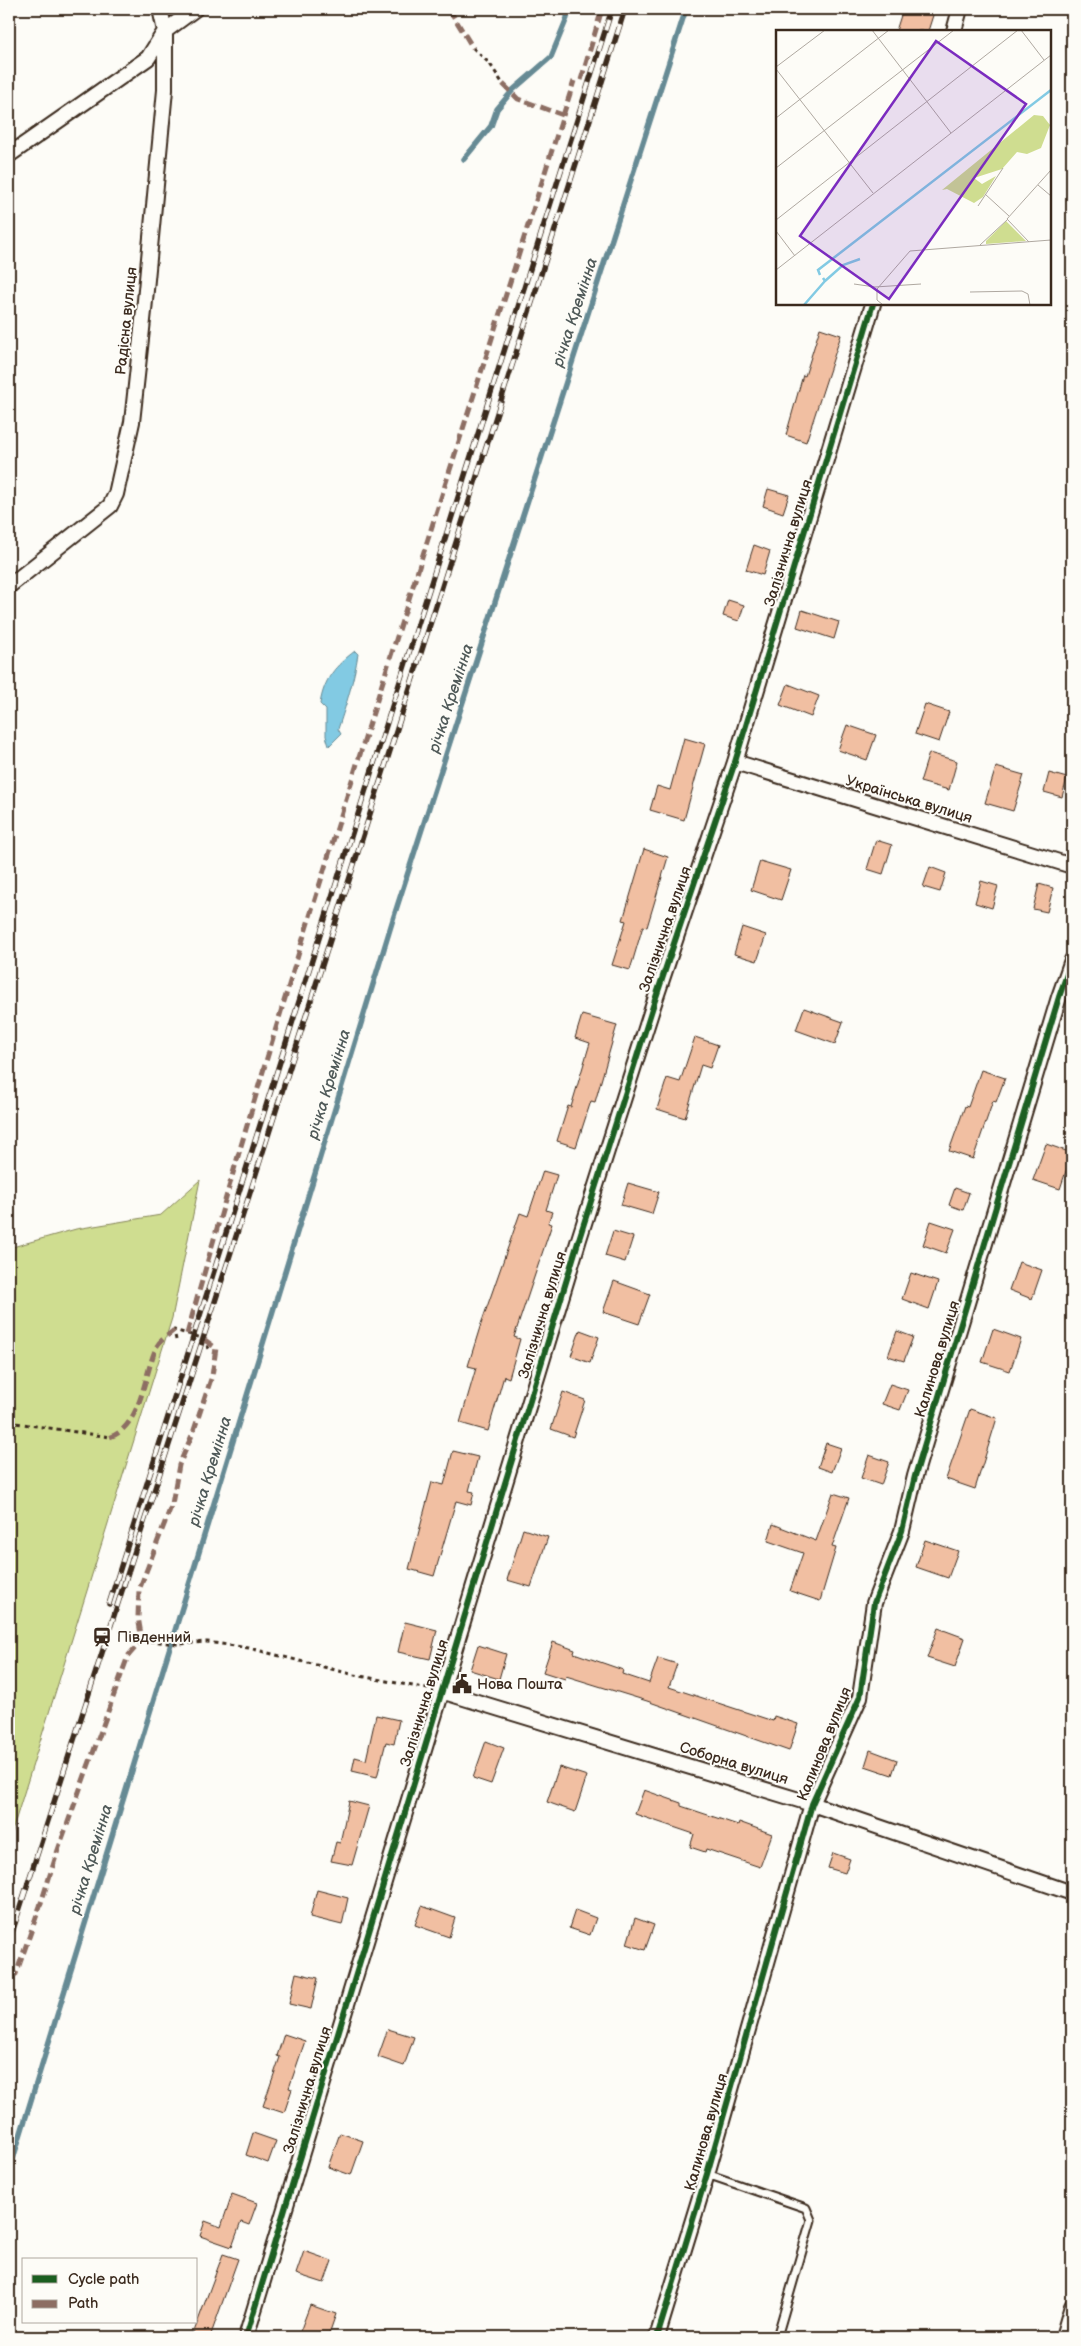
<svg xmlns="http://www.w3.org/2000/svg" width="1081" height="2346" font-family="'Balsamiq Sans',sans-serif">
	<rect width="100%" height="100%" fill="#fdfcf7"/>
	<filter id="ink" filterUnits="userSpaceOnUse"><feTurbulence type="fractalNoise" baseFrequency=".02" numOctaves="2"/><feDisplacementMap in="SourceGraphic" scale="10" xChannelSelector="R" yChannelSelector="G"/><feConvolveMatrix kernelMatrix="1 2 1 2 8 2 1 2 1" color-interpolation-filters="sRGB"/></filter>
	<g filter="url(#ink)">
		<path fill="#cfdd90" stroke="#858457" d="M 200,1180 L 172,1318 L 9,1841 L 9,1248 L 76,1229 L 161,1215 Z"/>
		<path fill="#82cae3" stroke="#668a94" d="M 355,651 L 358,654 C 354,680 346,705 338,729 L 341,734 L 329,746 L 326,736 L 326,710 L 320,704 C 324,679 335,666 355,651 Z"/>
		<g fill="none" stroke-linecap="round" stroke-linejoin="round">
			<path stroke="#668a94" stroke-width="5.5" d="M 464,159 L 491,126 L 497,109 L 513,90 L 551,57 L 567,18 L 568,9
				M 9,2172 L 394,916 L 686,9"/>
		</g>
		<path fill="#f1bfa2" stroke="#3b2a1e" d="M 903,9 L 935,9 L 928,31 L 896,31 Z
			M 820,328 L 841,335 L 806,442 L 786,435 L 803,375 L 805,376 Z
			M 768,489 L 789,495 L 783,513 L 763,506 Z
			M 754,545 L 770,551 L 763,575 L 746,570 Z
			M 728,600 L 744,605 L 739,621 L 723,616 Z
			M 802,610 L 839,622 L 834,639 L 797,627 Z
			M 788,684 L 819,696 L 811,717 L 780,705 Z
			M 925,704 L 949,712 L 939,742 L 915,734 Z
			M 847,725 L 876,735 L 867,760 L 838,750 Z
			M 684,738 L 705,744 L 684,820 L 650,810 L 657,786 L 670,790 Z
			M 929,753 L 957,761 L 949,790 L 920,782 Z
			M 996,767 L 1024,775 L 1013,811 L 985,803 Z
			M 1049,773 L 1067,778 L 1062,797 L 1044,792 Z
			M 876,840 L 892,845 L 883,874 L 867,869 Z
			M 644,849 L 668,857 L 647,927 L 643,926 L 630,970 L 612,965 L 626,921 L 623,920 Z
			M 760,861 L 791,870 L 781,900 L 751,890 Z
			M 930,867 L 946,873 L 940,892 L 923,887 Z
			M 981,881 L 998,886 L 992,908 L 975,903 Z
			M 1039,884 L 1053,888 L 1047,912 L 1033,909 Z
			M 742,927 L 766,935 L 757,961 L 734,954 Z
			M 804,1008 L 843,1022 L 835,1044 L 796,1030 Z
			M 582,1015 L 617,1025 L 595,1102 L 591,1101 L 576,1147 L 557,1141 L 568,1106 L 571,1107 L 590,1043 L 575,1038 Z
			M 695,1037 L 718,1045 L 710,1068 L 701,1065 L 685,1118 L 657,1109 L 667,1078 L 680,1082 Z
			M 981,1070 L 1005,1078 L 996,1102 L 993,1101 L 973,1159 L 949,1151 L 965,1106 L 968,1107 Z
			M 1046,1144 L 1072,1153 L 1060,1189 L 1033,1180 Z
			M 543,1171 L 557,1175 L 546,1210 L 552,1212 L 548,1223 L 552,1224 L 514,1337 L 520,1339 L 509,1378 L 504,1376 L 488,1431 L 460,1423 L 476,1368 L 468,1366 L 480,1327 L 520,1213 L 528,1216 Z
			M 628,1183 L 659,1192 L 652,1214 L 621,1205 Z
			M 955,1188 L 969,1193 L 963,1210 L 949,1205 Z
			M 931,1221 L 955,1229 L 946,1253 L 923,1245 Z
			M 613,1231 L 633,1237 L 625,1262 L 605,1256 Z
			M 1019,1262 L 1042,1270 L 1032,1299 L 1009,1290 Z
			M 911,1273 L 938,1282 L 929,1309 L 902,1299 Z
			M 614,1281 L 650,1294 L 639,1324 L 603,1312 Z
			M 993,1329 L 1021,1339 L 1010,1371 L 982,1362 Z
			M 580,1330 L 599,1337 L 590,1363 L 571,1356 Z
			M 897,1331 L 913,1337 L 904,1361 L 888,1356 Z
			M 890,1384 L 908,1390 L 900,1410 L 882,1404 Z
			M 563,1392 L 585,1400 L 573,1437 L 551,1429 Z
			M 970,1409 L 997,1418 L 975,1489 L 946,1479 Z
			M 826,1443 L 841,1448 L 832,1472 L 818,1467 Z
			M 453,1451 L 478,1457 L 469,1491 L 474,1492 L 471,1505 L 456,1501 L 434,1576 L 409,1569 L 432,1482 L 444,1485 Z
			M 869,1455 L 889,1462 L 881,1485 L 861,1478 Z
			M 833,1493 L 849,1498 L 832,1547 L 836,1548 L 820,1601 L 790,1591 L 803,1553 L 768,1541 L 773,1524 L 816,1541 Z
			M 523,1529 L 548,1537 L 531,1587 L 507,1580 Z
			M 925,1540 L 958,1551 L 948,1578 L 916,1567 Z
			M 405,1622 L 437,1630 L 430,1659 L 398,1652 Z
			M 938,1628 L 965,1638 L 955,1667 L 927,1658 Z
			M 553,1642 L 575,1650 L 574,1653 L 623,1670 L 622,1674 L 649,1683 L 658,1658 L 677,1664 L 669,1687 L 773,1721 L 774,1716 L 798,1724 L 789,1751 L 647,1701 L 566,1676 L 565,1679 L 543,1672 Z
			M 478,1645 L 506,1654 L 499,1679 L 470,1670 Z
			M 376,1715 L 399,1720 L 394,1744 L 386,1742 L 377,1777 L 352,1771 L 355,1757 L 366,1760 Z
			M 486,1741 L 504,1748 L 491,1784 L 473,1778 Z
			M 870,1750 L 897,1760 L 892,1775 L 865,1766 Z
			M 559,1767 L 587,1776 L 575,1812 L 547,1802 Z
			M 644,1790 L 681,1803 L 681,1806 L 738,1825 L 739,1822 L 772,1834 L 760,1867 L 706,1849 L 705,1852 L 690,1847 L 694,1834 L 635,1814 Z
			M 349,1801 L 369,1806 L 352,1865 L 331,1861 L 336,1842 L 340,1843 Z
			M 833,1853 L 850,1859 L 845,1873 L 828,1868 Z
			M 317,1890 L 348,1898 L 342,1925 L 310,1917 Z
			M 422,1906 L 455,1918 L 449,1937 L 415,1925 Z
			M 575,1910 L 596,1918 L 590,1935 L 569,1928 Z
			M 635,1918 L 654,1925 L 645,1950 L 627,1944 Z
			M 296,1973 L 318,1978 L 311,2009 L 289,2004 Z
			M 388,2029 L 414,2037 L 404,2066 L 378,2057 Z
			M 284,2034 L 305,2041 L 289,2088 L 292,2089 L 284,2113 L 263,2106 L 280,2057 L 277,2056 Z
			M 253,2133 L 276,2141 L 268,2163 L 246,2155 Z
			M 340,2133 L 363,2141 L 351,2175 L 328,2167 Z
			M 232,2194 L 257,2203 L 249,2225 L 241,2222 L 232,2247 L 200,2236 L 205,2221 L 221,2227 Z
			M 304,2251 L 332,2261 L 324,2283 L 296,2274 Z
			M 223,2254 L 238,2259 L 210,2337 L 192,2337 Z
			M 310,2305 L 336,2314 L 328,2337 L 298,2337 Z"/>
		<g fill="none" stroke-linecap="round" stroke-linejoin="round">
			<defs>
				<path id="service" d="M 707,2174 L 806,2208 L 811,2220 L 777,2337"/>
				<path id="minor" d="M 954,31 L 960,9
					M 9,155 L 148,58 L 165,31 L 195,9
					M 9,586 L 110,506 L 116,494 L 132,422 L 144,311 L 165,90 L 165,31 L 160,9
					M 735,762 L 1072,866
					M 441,1691 L 812,1804 L 1072,1893
					M 246,2337 L 579,1239 L 654,1003 L 735,762 L 873,304
					M 657,2337 L 707,2174 L 812,1804 L 860,1697 L 874,1603 L 902,1531 L 915,1476 L 1059,997 L 1072,960
					M 1063,2337 L 1072,2306"/>
			</defs>
			<use href="#service" stroke="#3b2a1e" stroke-width="11"/>
			<use href="#minor" stroke="#3b2a1e" stroke-width="18"/>
			<path stroke="#3b2a1e" stroke-width="3" stroke-dasharray="4 4" stroke-linecap="butt" d="M 473,48 L 490,64 L 503,84
				M 176,1340 L 174,1330 L 202,1338 L 210,1350
				M 9,1422 L 110,1437
				M 120,1630 L 142,1640 L 177,1644 L 207,1642 L 249,1648 L 355,1675 L 428,1689"/>
			<use href="#service" stroke="#fdfcf7" stroke-width="7"/>
			<use href="#minor" stroke="#fdfcf7" stroke-width="14"/>
			<defs>
				<path id="rail" d="M 109,1604 L 612,9
					M 9,1942 L 248,1199 L 625,9"/>
			</defs>
			<use href="#rail" stroke="#3b2a1e" stroke-width="5.5"/>
			<use href="#rail" stroke="#fdfcf7" stroke-width="4" stroke-dasharray="11" stroke-linecap="butt"/>
			<path stroke="#8d6e63" stroke-width="5" stroke-dasharray="10 5" stroke-linecap="butt" d="M 449,9 L 473,48
				M 581,80 L 602,9
				M 503,84 L 518,99 L 563,115
				M 187,1334 C 305,913 442,497 574,81
				M 110,1437 C 142,1426 144,1373 157,1346 C 160,1340 169,1335 174,1330
				M 9,1977 L 16,1974 L 40,1906 L 58,1850 L 128,1656 L 142,1640 L 138,1617 L 139,1590 L 172,1504 L 179,1465 L 193,1433 L 212,1376 L 216,1348 L 202,1338"/>
			<defs>
				<path id="cycleway" d="M 246,2337 L 579,1239 L 654,1003 L 735,762 L 873,304
					M 657,2337 L 707,2174 L 812,1804 L 860,1697 L 874,1603 L 902,1531 L 915,1476 L 1059,997 L 1072,960"/>
			</defs>
			<use href="#cycleway" stroke="#fdfcf7" stroke-width="9"/>
			<use href="#cycleway" stroke="#1b5e20" stroke-width="6"/>
		</g>
	</g>
	<defs>
		<symbol id="station-bare" viewBox="-9 -9 18 18"><path d="M-3-6H3Q5-6 5-4V2Q5 4 3 4L4.5 6H3L1.5 4h-3L-3 6H-4.5L-3 4Q-5 4-5 2V-4Q-5-6-3-6ZM-3.5-4v3h7v-3ZM-3.5 1v1.5H-2V1ZM2 1v1.5H3.5V1Z" fill="#3b2a1e" stroke="#fdfcf7" stroke-width="2.5" paint-order="stroke"/></symbol>
		<symbol id="civic-bare" viewBox="-9 -9 18 18"><path d="M-.6-6.5H3V-4.5H.6V-3L4-1V1h2V6H-6V1h2V-1L-.6-3ZM-1.2 2.5V6h2.4V2.5Z" fill="#3b2a1e" stroke="#fdfcf7" stroke-width="2.5" paint-order="stroke"/></symbol>
	</defs>
	<g fill-rule="evenodd">
		<use href="#station-bare" x="88" y="1623" width="28" height="28"/>
		<use href="#civic-bare" x="448" y="1670" width="28" height="28"/>
	</g>
	<g text-anchor="middle" stroke-width="4" stroke-linejoin="round" paint-order="stroke">
		<g font-size="15" fill="#3b2a1e" stroke="#fdfcf7">
			<text transform="translate(126 321) rotate(-84)" y="5">Радісна вулиця</text>
			<text transform="translate(788 543) rotate(-73)" y="5">Залізнична вулиця</text>
			<text transform="translate(909 799) rotate(17)" y="5">Українська вулиця</text>
			<text transform="translate(665 929) rotate(-71)" y="5">Залізнична вулиця</text>
			<text transform="translate(542 1315) rotate(-73)" y="5">Залізнична вулиця</text>
			<text transform="translate(937 1359) rotate(-73)" y="5">Калинова вулиця</text>
			<text transform="translate(424 1703) rotate(-73)" y="5">Залізнична вулиця</text>
			<text transform="translate(824 1744) rotate(-68)" y="5">Калинова вулиця</text>
			<text transform="translate(734 1763) rotate(17)" y="5">Соборна вулиця</text>
			<text transform="translate(307 2090) rotate(-73)" y="5">Залізнична вулиця</text>
			<text transform="translate(706 2132) rotate(-74)" y="5">Калинова вулиця</text>
		</g>
		<g font-size="15" fill="#3b2a1e" stroke="#fdfcf7" text-anchor="start">
			<text x="117" y="1642">Південний</text>
			<text x="477" y="1689">Нова Пошта</text>
		</g>
		<g font-size="16" font-style="italic" fill="#505a59" stroke="#fdfcf7">
			<text transform="translate(574 312) rotate(-72)" y="6">річка Кремінна</text>
			<text transform="translate(450 698) rotate(-72)" y="6">річка Кремінна</text>
			<text transform="translate(328 1084) rotate(-73)" y="6">річка Кремінна</text>
			<text transform="translate(209 1471) rotate(-73)" y="6">річка Кремінна</text>
			<text transform="translate(90 1859) rotate(-73)" y="6">річка Кремінна</text>
		</g>
	</g>
	<g transform="translate(776 30)">
		<rect width="275" height="275" fill="#fdfcf7"/>
		<path d="M 258,85 L 267,86 L 274,95 L 265,118 L 251,124 L 241,122 L 226,139 L 198,148 L 206,154 L 220,146 L 207,167 L 198,173 L 171,159 L 166,160 ZM 230,191 L 250,211 L 210,214 L 210,211 Z" fill="#cfdd90"/>
		<path fill="none" stroke="#82cae3" stroke-width="2.5" d="M 44,245 L 42,240 L 275,60M 49,251 L 67,235 L 84,229M 28,275 L 49,251 L 47,248"/>
		<path fill="none" stroke="#afa8a0" stroke-width="1" d="M 96,0 L 175,103M 245,0 L 268,30M 0,37 L 49,0M 0,39 L 97,163M 0,88 L 113,0M 0,138 L 178,0M 262,155 L 275,166M 209,164 L 233,186M 202,176 L 227,138M 0,190 L 242,0M 0,201 L 19,226M 253,212 L 231,189 L 275,140M 204,215 L 231,190M 0,240 L 275,25M 78,254 L 99,257 L 145,254M 194,262 L 246,261 L 252,264 L 254,275M 107,275 L 101,270 L 101,259 L 134,221 L 275,210"/>
		<path fill="#7b2cbf" fill-opacity="0.15" stroke="#7b2cbf" stroke-width="2.5" d="M 160,11 L 250,74 L 113,269 L 24,206 Z"/>
		<rect width="275" height="275" fill="none" stroke="#3b2a1e" stroke-width="2.5"/>
	</g>
	<rect width="1081" height="2346" fill="none" stroke="#fdfcf7" stroke-width="30"/>
	<rect x="15" y="15" width="1051" height="2316" fill="none" stroke="#3b2a1e" stroke-width="2" filter="url(#ink)"/>
	<rect x="22" y="2258" width="175" height="65" fill="#fdfcf7" stroke="#afa8a0"/>
	<rect x="32" y="2275" width="25" height="8" fill="#1b5e20" stroke="#afa8a0"/>
	<text x="68" y="2284" font-size="15" fill="#3b2a1e">Cycle path</text>
	<rect x="32" y="2300" width="25" height="8" fill="#8d6e63" stroke="#afa8a0"/>
	<text x="68" y="2308" font-size="15" fill="#3b2a1e">Path</text>
</svg>
